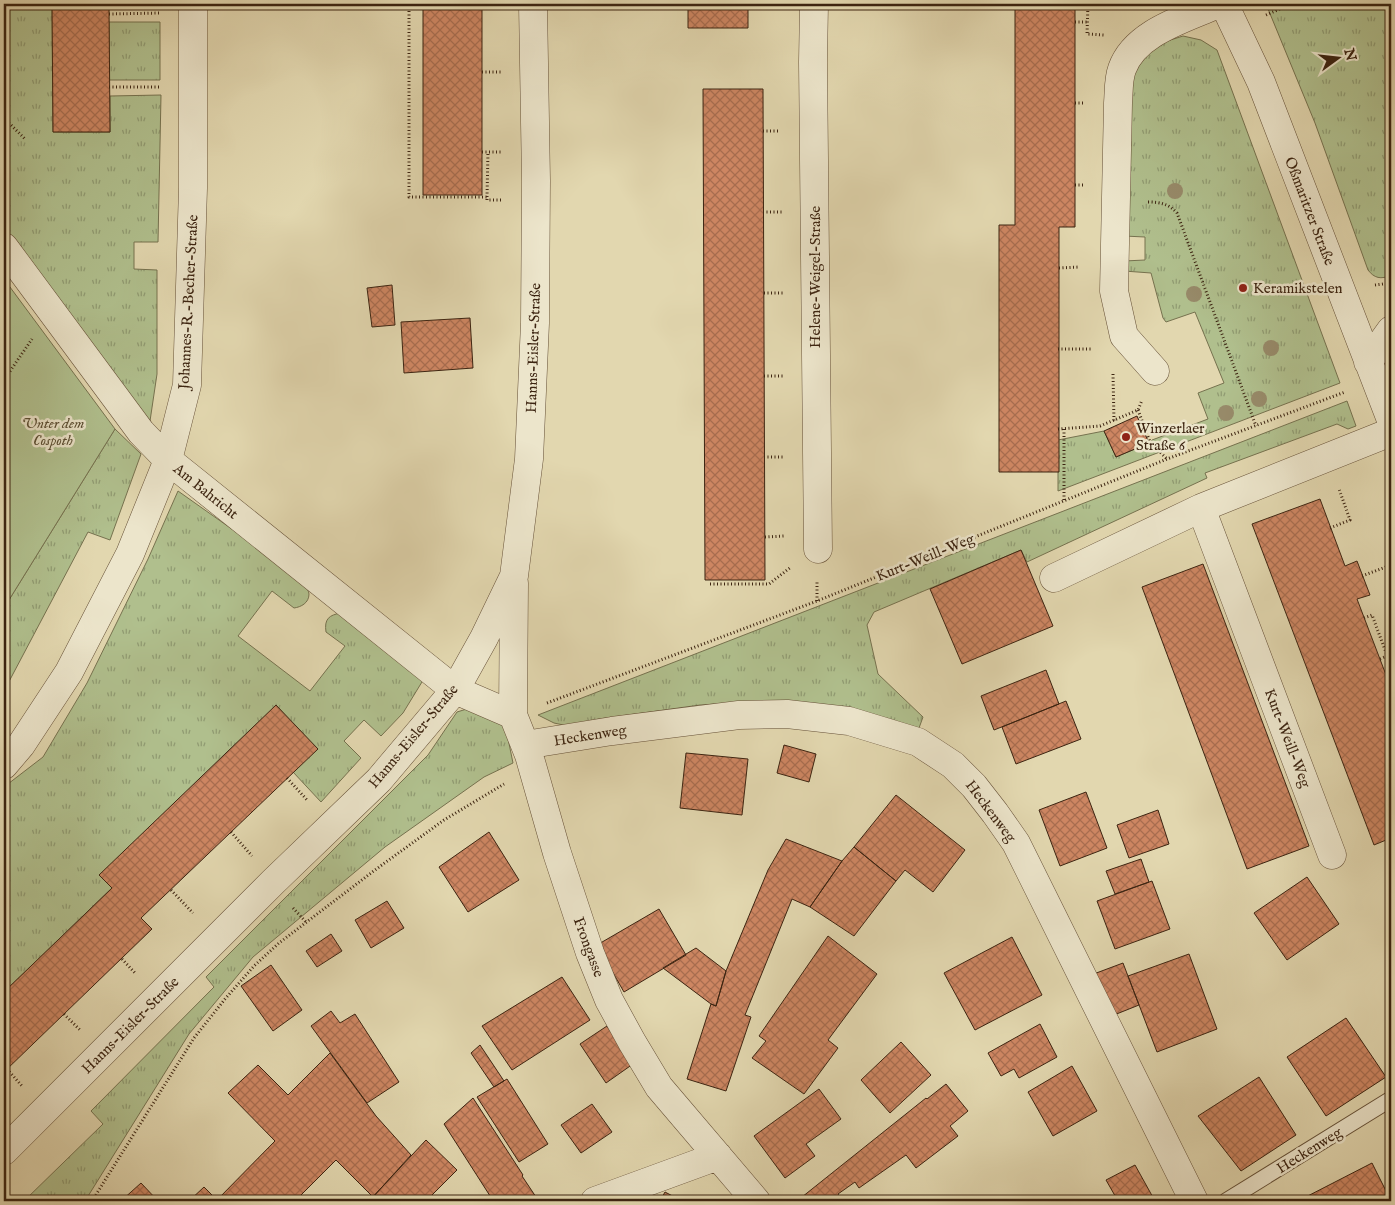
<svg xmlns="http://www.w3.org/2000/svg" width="1395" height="1205" font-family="'IM FELL English',serif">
	<defs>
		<pattern id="grass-tufts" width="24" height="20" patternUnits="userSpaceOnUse" patternTransform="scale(1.25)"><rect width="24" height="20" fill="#b0bf8d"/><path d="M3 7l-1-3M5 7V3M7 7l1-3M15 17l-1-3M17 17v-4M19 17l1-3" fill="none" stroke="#909b72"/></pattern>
		<pattern id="building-cross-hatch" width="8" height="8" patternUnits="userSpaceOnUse" patternTransform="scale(1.25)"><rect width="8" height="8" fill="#cd8662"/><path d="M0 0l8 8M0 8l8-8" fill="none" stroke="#a86d4f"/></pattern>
	</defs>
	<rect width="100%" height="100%" fill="#e2d7af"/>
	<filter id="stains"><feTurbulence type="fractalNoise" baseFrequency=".004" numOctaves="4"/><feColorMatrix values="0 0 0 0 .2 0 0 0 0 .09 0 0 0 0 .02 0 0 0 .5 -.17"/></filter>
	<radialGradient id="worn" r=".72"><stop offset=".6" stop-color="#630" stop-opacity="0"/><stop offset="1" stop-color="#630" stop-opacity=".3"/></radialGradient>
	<path fill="url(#grass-tufts)" stroke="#76724f" d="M 4,4 L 52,4 L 53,132 L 110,132 L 110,96 L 161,95 L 158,242 L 134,242 L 134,269 L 157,270 L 157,374 L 150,421 L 4,236 Z
		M 1266,4 L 1391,4 L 1391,275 C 1381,280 1374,278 1368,270 L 1315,123 Z
		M 109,22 L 160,22 L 160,80 L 109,80 Z
		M 1183,36 L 1201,40 L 1217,50 L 1340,383 L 1058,491 L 1058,440 L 1104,431 L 1116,457 L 1149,443 L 1152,440 L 1208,419 L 1198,393 L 1224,383 L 1195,312 L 1166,322 L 1163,318 L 1151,273 L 1124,271 L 1124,261 L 1145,260 L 1145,237 L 1124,236 L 1132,76 L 1144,56 L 1164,42 Z
		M 1347,401 L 1356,426 L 1348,429 L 1337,424 L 1205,473 L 1207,478 L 1027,562 L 1021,550 L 874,612 L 867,625 L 878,674 L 923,717 L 919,728 L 746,702 L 700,705 L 599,719 L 568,726 L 554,723 L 538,715 Z
		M 115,429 L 141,454 L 110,540 L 88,532 L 4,691 L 4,608 Z
		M 178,491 L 253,544 L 305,585 C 306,588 309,591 309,594 C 309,603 301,607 294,608 L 272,591 L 238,636 L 310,691 L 345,646 L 326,632 C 324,619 329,615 341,613 L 425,677 L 403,713 L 381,736 L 364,720 L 344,741 L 361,758 L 321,802 L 293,772 L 112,888 L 4,992 L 4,787 L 43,757 L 87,683 L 148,559 Z
		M 470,708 L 505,724 L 513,763 L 484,777 L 385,847 L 253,957 L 189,1034 L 85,1201 L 24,1201 L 103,1124 L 91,1111 L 214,987 L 206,977 L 428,755 L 457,712 Z"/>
	<path fill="#b0bf8d" stroke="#76724f" d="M 4,279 L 115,429 L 4,608 Z"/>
	<path fill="url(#building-cross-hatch)" stroke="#3c2411" d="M 52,4 L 109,4 L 110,132 L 53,132 Z
		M 423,4 L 482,4 L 482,195 L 423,195 Z
		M 688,4 L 748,4 L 748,28 L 688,28 Z
		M 1015,4 L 1075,4 L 1075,227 L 1059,227 L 1059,472 L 999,472 L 999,225 L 1015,225 Z
		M 703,89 L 763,89 L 765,580 L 705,580 Z
		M 392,285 L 395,325 L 372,327 L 367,288 Z
		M 470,318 L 473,368 L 404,373 L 401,322 Z
		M 1137,416 L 1149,443 L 1116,457 L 1104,431 Z
		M 1320,499 L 1345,566 L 1357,561 L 1370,595 L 1357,599 L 1391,688 L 1391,838 L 1374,845 L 1252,524 Z
		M 1021,550 L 1053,626 L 962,664 L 930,589 Z
		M 1203,564 L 1309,846 L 1247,869 L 1142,587 Z
		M 1046,670 L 1059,704 L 994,730 L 981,696 Z
		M 1066,701 L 1081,739 L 1016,764 L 1002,727 Z
		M 276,705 L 318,749 L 141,918 L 152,929 L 4,1072 L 4,992 L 112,888 L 99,875 Z
		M 784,745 L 816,754 L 809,782 L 777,773 Z
		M 686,753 L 748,759 L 742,815 L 680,808 Z
		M 1086,792 L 1107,848 L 1060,866 L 1039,810 Z
		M 896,795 L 965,850 L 933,892 L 905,870 L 896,881 L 854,847 Z
		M 1158,810 L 1169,844 L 1129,858 L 1117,825 Z
		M 489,832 L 519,880 L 468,912 L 439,867 Z
		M 786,839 L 842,861 L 810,907 L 792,899 L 745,1015 L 751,1017 L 726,1091 L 687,1079 L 711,1004 L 716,1006 L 726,971 L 768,870 Z
		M 854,847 L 896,881 L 854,936 L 810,907 L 842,861 Z
		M 1141,859 L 1149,882 L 1115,894 L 1106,871 Z
		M 1307,877 L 1339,924 L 1287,960 L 1254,913 Z
		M 1152,881 L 1170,929 L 1115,949 L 1097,901 Z
		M 387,901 L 404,928 L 371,948 L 355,920 Z
		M 659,909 L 686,955 L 624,992 L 597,945 Z
		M 331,934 L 342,951 L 317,967 L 306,951 Z
		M 828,936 L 877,974 L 828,1040 L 838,1048 L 804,1094 L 752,1058 L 766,1041 L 759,1036 Z
		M 1012,937 L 1042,995 L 975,1030 L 944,973 Z
		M 696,948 L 726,971 L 716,1006 L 711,1004 L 663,968 Z
		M 1189,954 L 1217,1029 L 1157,1052 L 1128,976 Z
		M 1123,963 L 1139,1005 L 1114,1015 L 1091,975 Z
		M 271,965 L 302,1010 L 273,1031 L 241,986 Z
		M 562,977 L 590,1020 L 512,1070 L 482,1026 Z
		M 331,1011 L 340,1023 L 355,1014 L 399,1082 L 367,1103 L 311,1026 Z
		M 1346,1018 L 1386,1077 L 1326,1116 L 1287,1057 Z
		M 1040,1024 L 1057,1057 L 1019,1078 L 1014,1069 L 1001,1076 L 988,1053 Z
		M 607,1026 L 633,1064 L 606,1083 L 580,1044 Z
		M 901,1042 L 931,1075 L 890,1113 L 861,1080 Z
		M 480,1045 L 504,1081 L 494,1087 L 471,1053 Z
		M 330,1053 L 376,1116 L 411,1155 L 373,1197 L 336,1160 L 295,1201 L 189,1201 L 204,1187 L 217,1200 L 275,1141 L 228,1093 L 258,1065 L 288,1095 Z
		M 1072,1066 L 1097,1111 L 1053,1136 L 1028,1092 Z
		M 1259,1077 L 1296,1135 L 1241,1171 L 1198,1116 Z
		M 507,1079 L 548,1144 L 519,1162 L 477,1097 Z
		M 946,1084 L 968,1111 L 950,1126 L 958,1136 L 916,1168 L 906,1155 L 859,1188 L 855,1182 L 838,1194 L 843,1201 L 797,1201 L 926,1098 L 927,1099 Z
		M 819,1089 L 841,1119 L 806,1144 L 815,1156 L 785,1178 L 754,1136 Z
		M 473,1098 L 523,1175 L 522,1176 L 536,1197 L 519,1201 L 497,1201 L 494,1198 L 492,1199 L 444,1124 Z
		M 592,1104 L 612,1132 L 581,1153 L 561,1125 Z
		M 426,1140 L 457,1170 L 426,1201 L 369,1201 Z
		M 1372,1163 L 1391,1201 L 1298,1201 Z
		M 1135,1165 L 1155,1201 L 1118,1201 L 1106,1180 Z
		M 141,1183 L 158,1201 L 121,1201 Z
		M 665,1192 L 682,1201 L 660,1201 Z"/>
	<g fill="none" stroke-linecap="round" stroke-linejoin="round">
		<defs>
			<path id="lane" d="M 1226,1201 L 1391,1099"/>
			<path id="street" d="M 814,4 L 813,62 L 818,549
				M 1224,4 L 1261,82 L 1391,420
				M 4,247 L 141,432 L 168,460 L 455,690 L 513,715
				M 1368,362 L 1391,330
				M 1155,371 L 1124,336 L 1114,291 L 1118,103 C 1119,92 1118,80 1122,69 C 1135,32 1185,19 1218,4
				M 1201,508 L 1332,855
				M 1054,578 L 1201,508 L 1391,432
				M 514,583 L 513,715 L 529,755 L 557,853 L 590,953 L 609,1000 L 632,1042 L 659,1087 L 756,1201
				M 525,745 L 612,731 L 739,715 L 787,714 L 849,721 L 918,742 L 953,765 L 974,786 L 995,813 L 1016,843 L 1194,1201
				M 4,765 L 21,745 L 69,672 L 130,554 L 168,460 L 187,385 L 193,188 L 193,4
				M 4,1151 L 273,882 L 379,780 L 455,690 L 484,638 L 514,576 L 529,459 L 535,323 L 536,181 L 533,4
				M 595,1201 L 718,1156"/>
		</defs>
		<use href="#lane" stroke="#665138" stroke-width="17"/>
		<use href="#street" stroke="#665138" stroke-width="29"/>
		<path stroke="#3c2411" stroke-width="3" stroke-dasharray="1 2.5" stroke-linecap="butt" d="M 8,4 L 8,122 L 25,139
			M 409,4 L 409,197 L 487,197 L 487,200 L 502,200
			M 1088,4 L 1087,34 L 1104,35
			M 109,14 L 161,13
			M 1266,15 L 1291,4
			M 1075,22 L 1087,22
			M 482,72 L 501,72
			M 109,87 L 159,87
			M 1075,103 L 1084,103
			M 763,131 L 780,131
			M 482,152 L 502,152
			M 1075,185 L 1084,185
			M 487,197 L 488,152
			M 1148,202 C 1160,202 1169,204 1177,213 L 1256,426
			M 763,212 L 783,212
			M 1059,268 L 1080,267
			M 1375,285 L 1391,283
			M 764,293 L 783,293
			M 1058,349 L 1093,349
			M 1113,374 L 1114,421
			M 764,376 L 783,376
			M 4,380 L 32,339
			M 1138,410 L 1150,442 L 1167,459
			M 1058,429 L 1100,426 L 1138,410 L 1142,400
			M 764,457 L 784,457
			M 1064,500 L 1064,429
			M 1330,528 L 1350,520 L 1339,489
			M 765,537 L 784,536
			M 1362,576 L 1391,565
			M 710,584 L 769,584 L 791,567
			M 817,601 L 817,582
			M 1364,618 L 1372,615 L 1391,666
			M 1380,659 L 1387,656
			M 547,703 L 817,601 L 1167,459 L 1345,392
			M 287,778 L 308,801
			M 231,832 L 252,856
			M 171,890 L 193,913
			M 293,908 L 306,922
			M 122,959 L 135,973
			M 64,1014 L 80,1030
			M 7,1069 L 22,1086
			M 92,1201 L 194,1038 L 225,999 L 254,966 L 279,943 L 375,870 L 444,820 L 504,784"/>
		<use href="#lane" stroke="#ece5cb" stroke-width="15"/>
		<use href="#street" stroke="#ece5cb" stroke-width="28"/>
	</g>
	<g fill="#978a69">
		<circle cx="1175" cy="191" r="8"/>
		<circle cx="1194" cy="294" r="8"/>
		<circle cx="1271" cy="348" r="8"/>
		<circle cx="1259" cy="399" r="8"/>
		<circle cx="1226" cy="413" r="8"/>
	</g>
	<g fill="#8f2418" stroke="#ece5cb" stroke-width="2">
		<circle cx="1243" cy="288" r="5"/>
		<circle cx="1126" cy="437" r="5"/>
	</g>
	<g text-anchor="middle" stroke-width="5" stroke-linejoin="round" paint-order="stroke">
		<g font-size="15" fill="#3c2411" stroke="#ece5cb">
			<text transform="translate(1310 211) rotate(69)" y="5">Oßmaritzer Straße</text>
			<text transform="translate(815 277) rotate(-90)" y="5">Helene-Weigel-Straße</text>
			<text transform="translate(188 302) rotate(-87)" y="5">Johannes-R.-Becher-Straße</text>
			<text transform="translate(533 348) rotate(-88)" y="5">Hanns-Eisler-Straße</text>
			<text transform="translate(206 491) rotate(39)" y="5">Am Bahricht</text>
			<text transform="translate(925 557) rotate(-22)" y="5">Kurt-Weill-Weg</text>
			<text transform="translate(590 735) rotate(-9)" y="5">Heckenweg</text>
			<text transform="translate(413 736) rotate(-50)" y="5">Hanns-Eisler-Straße</text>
			<text transform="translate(1288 738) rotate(69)" y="5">Kurt-Weill-Weg</text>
			<text transform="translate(991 811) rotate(53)" y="5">Heckenweg</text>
			<text transform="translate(589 947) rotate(70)" y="5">Frongasse</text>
			<text transform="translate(130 1025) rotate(-45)" y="5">Hanns-Eisler-Straße</text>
			<text transform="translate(1309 1150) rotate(-32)" y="5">Heckenweg</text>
		</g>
		<g font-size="15" fill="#3c2411" stroke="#ece5cb" text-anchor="start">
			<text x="1253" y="293">Keramikstelen</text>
			<text x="1136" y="433">Winzerlaer<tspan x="1136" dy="17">Straße 6</tspan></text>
		</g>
		<g font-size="15" font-style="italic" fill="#594b30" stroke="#ece5cb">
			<text x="53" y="428">Unter dem<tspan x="53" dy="17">Cospoth</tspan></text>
		</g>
	</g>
	<rect width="1395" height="1205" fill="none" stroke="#e2d7af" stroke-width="20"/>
	<rect x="5" y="5" width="1385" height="1195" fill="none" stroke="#3c2411" stroke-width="2.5"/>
	<rect x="10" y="10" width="1375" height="1185" fill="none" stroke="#3c2411"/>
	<g transform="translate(1338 58) rotate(75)" stroke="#ece5cb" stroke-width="4" paint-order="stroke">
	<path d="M0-4L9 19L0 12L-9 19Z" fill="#3c2411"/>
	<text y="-8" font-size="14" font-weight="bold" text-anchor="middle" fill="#3c2411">N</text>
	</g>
	<rect width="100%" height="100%" filter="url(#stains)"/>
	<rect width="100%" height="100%" fill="url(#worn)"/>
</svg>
